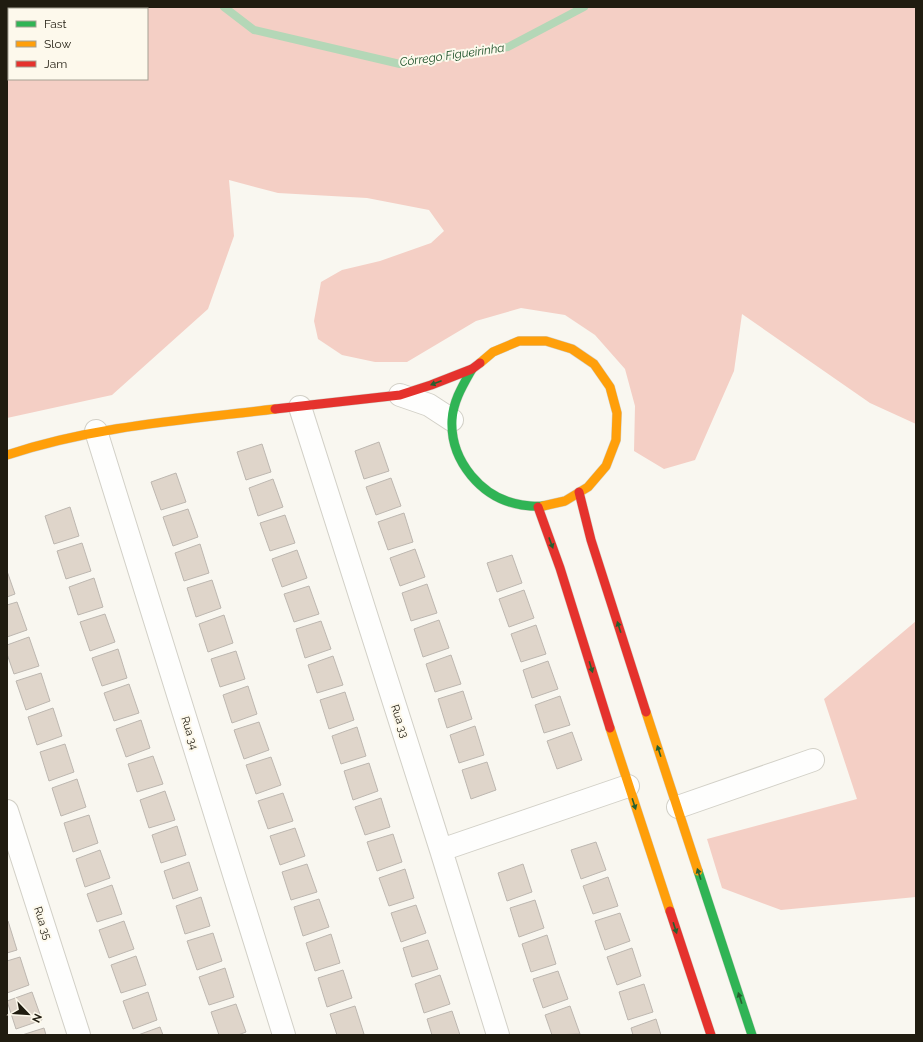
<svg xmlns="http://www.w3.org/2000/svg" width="923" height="1042" font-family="Raleway,sans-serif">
	<rect width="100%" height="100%" fill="#f9f7f0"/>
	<path fill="#f4cfc5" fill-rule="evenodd" d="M 7,7 L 415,7 L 417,8 L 420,7 L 916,7 L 916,424 L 870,403 L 742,314 L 734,371 L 695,460 L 664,469 L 634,451 L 635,406 L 625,369 L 595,335 L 565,315 L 521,308 L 476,321 L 407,362 L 375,362 L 342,355 L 318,339 L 314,321 L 321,282 L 342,270 L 380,261 L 431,243 L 444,231 L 429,210 L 367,198 L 278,193 L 229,180 L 234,236 L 208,309 L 112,395 L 7,418 ZM 9,9 L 147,9 L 147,79 L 9,79 Z
		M 916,621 L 916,897 L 781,910 L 722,888 L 707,839 L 857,799 L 824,699 Z"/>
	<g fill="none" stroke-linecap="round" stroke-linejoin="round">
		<path stroke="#b4d7b7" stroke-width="8" d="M 224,7 L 254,30 L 400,64 L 508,47 L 584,7"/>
	</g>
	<path fill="#dfd5ca" stroke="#bdb7b0" d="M 379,442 L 389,471 L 364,479 L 355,451 Z
		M 262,444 L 271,472 L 246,480 L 237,452 Z
		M 176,473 L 186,502 L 161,510 L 151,482 Z
		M 391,478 L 401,506 L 376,515 L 366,487 Z
		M 273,479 L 283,507 L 258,516 L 249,488 Z
		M 70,507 L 79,536 L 54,544 L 45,516 Z
		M 188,509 L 198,537 L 173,546 L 163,517 Z
		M 404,513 L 413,542 L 388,550 L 378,522 Z
		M 285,515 L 295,543 L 270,551 L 260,523 Z
		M 82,543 L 91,571 L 66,579 L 57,551 Z
		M 200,544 L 209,573 L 184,581 L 175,553 Z
		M 415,549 L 425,577 L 400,586 L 390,558 Z
		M 297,550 L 307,578 L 282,587 L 272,559 Z
		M 512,555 L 522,583 L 497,592 L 487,563 Z
		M 7,571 L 15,594 L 7,597 Z
		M 94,578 L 103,607 L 78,615 L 69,587 Z
		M 212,580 L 221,608 L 196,617 L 187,588 Z
		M 427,584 L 437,613 L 411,621 L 402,593 Z
		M 309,586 L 319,614 L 294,622 L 284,594 Z
		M 524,590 L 534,618 L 509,627 L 499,599 Z
		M 17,602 L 27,630 L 7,637 L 7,605 Z
		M 105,614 L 115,642 L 90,651 L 80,622 Z
		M 224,615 L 233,643 L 208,652 L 199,624 Z
		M 439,620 L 449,648 L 423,657 L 414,629 Z
		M 321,621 L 331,649 L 305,658 L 296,629 Z
		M 536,625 L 546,654 L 521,662 L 511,634 Z
		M 29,637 L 39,666 L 14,674 L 7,654 L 7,645 Z
		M 118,649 L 127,678 L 102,686 L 92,658 Z
		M 236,651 L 245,679 L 220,687 L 211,659 Z
		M 451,655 L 461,684 L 435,692 L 426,664 Z
		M 333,656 L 343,685 L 317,693 L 308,665 Z
		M 548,661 L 558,689 L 532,698 L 523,670 Z
		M 41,673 L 50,701 L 26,710 L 16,681 Z
		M 129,684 L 139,713 L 114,721 L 104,693 Z
		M 248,686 L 257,714 L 232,723 L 223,695 Z
		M 463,691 L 472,719 L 447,728 L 438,699 Z
		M 345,692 L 354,720 L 329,729 L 320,700 Z
		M 560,696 L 570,725 L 544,733 L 535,705 Z
		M 53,708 L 62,736 L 37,745 L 28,717 Z
		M 141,720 L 150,748 L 126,757 L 116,729 Z
		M 259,722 L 269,750 L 244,759 L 234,730 Z
		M 475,726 L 484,755 L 459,763 L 450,735 Z
		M 357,727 L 366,756 L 341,764 L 332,736 Z
		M 572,732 L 582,760 L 557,769 L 547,741 Z
		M 65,744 L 74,772 L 49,781 L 40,752 Z
		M 153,756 L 163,784 L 137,792 L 128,764 Z
		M 271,757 L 281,785 L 256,794 L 246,765 Z
		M 487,762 L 496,790 L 471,799 L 462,770 Z
		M 369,763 L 378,791 L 353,800 L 344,771 Z
		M 77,779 L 86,807 L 61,816 L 52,788 Z
		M 165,791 L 175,820 L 149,828 L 140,800 Z
		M 283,793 L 293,821 L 268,829 L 258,801 Z
		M 381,798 L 390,827 L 365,835 L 355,807 Z
		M 89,815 L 98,843 L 73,852 L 64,823 Z
		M 177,826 L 186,855 L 161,863 L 152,835 Z
		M 295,828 L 305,856 L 280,865 L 270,836 Z
		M 393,834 L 402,862 L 377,871 L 367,842 Z
		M 596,842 L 606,870 L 581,879 L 571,850 Z
		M 100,850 L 110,878 L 85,887 L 76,859 Z
		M 189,862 L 198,890 L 173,899 L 164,871 Z
		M 307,864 L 317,892 L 291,900 L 282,872 Z
		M 523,864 L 532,892 L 507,901 L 498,873 Z
		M 405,869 L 414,898 L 389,906 L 379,878 Z
		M 608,877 L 618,906 L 593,914 L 583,886 Z
		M 112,885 L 122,914 L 97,922 L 87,894 Z
		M 201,897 L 210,926 L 185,934 L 176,906 Z
		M 319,899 L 329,927 L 303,936 L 294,907 Z
		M 535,900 L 544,928 L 519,937 L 510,908 Z
		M 416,905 L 426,933 L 401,942 L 391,913 Z
		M 620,913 L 630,941 L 605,950 L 595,921 Z
		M 8,921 L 17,950 L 7,953 L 7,922 Z
		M 124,921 L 134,949 L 109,958 L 99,930 Z
		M 213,933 L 222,961 L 197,970 L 187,941 Z
		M 331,934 L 340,963 L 315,971 L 306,943 Z
		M 547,935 L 556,964 L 531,972 L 522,944 Z
		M 428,940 L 438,969 L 412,977 L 403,948 Z
		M 632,948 L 641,976 L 617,985 L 607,957 Z
		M 136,956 L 146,985 L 121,993 L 111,965 Z
		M 20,957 L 29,985 L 7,993 L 7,961 Z
		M 225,968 L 234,997 L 209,1005 L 199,977 Z
		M 343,970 L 352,998 L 327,1007 L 318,978 Z
		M 558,971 L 568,999 L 543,1008 L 533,979 Z
		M 440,975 L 450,1004 L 424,1013 L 415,984 Z
		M 644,984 L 653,1012 L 628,1020 L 619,992 Z
		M 32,992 L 42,1020 L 16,1029 L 7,1001 Z
		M 148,992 L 157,1020 L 133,1029 L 123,1001 Z
		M 236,1004 L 246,1032 L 238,1035 L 219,1035 L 211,1012 Z
		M 355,1006 L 364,1034 L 360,1035 L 337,1035 L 330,1014 Z
		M 570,1006 L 580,1034 L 552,1035 L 545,1015 Z
		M 452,1011 L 460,1035 L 432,1035 L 427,1019 Z
		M 656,1019 L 661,1035 L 633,1035 L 631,1028 Z
		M 160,1027 L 163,1035 L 138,1035 Z
		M 44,1028 L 46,1035 L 22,1035 Z"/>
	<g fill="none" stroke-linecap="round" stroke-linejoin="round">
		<defs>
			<path id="street" d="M 400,395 L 429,405 L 452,420
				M 300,407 L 441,850 L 498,1035
				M 96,431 L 284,1035
				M 678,807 L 813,760
				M 7,811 L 79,1035
				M 441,850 L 628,786"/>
			<path id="fast" d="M 472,369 C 463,385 453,401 452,420 C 450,461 482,499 522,505 C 529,506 536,507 543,506
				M 698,871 L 752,1035"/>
			<path id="slow" d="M 480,363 L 493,352 L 519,341 L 546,341 L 572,349 L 594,364 L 610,387 L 617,413 L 616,440 L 606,466 L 588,487 L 565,501 L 543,506
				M 7,455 C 95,426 184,420 275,409
				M 646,712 L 698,871
				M 610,728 L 670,911"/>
			<path id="jam" d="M 275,409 L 400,395 L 431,385 L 472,369 L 480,363
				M 579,492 L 591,540 L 646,712
				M 538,507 L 560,568 L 610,728
				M 670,911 L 711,1035"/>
		</defs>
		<use href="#street" stroke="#d2d0c7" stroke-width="24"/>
		<use href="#fast" stroke="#d2d0c7" stroke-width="10"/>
		<use href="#slow" stroke="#d2d0c7" stroke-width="10"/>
		<use href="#jam" stroke="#d2d0c7" stroke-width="10"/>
		<use href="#street" stroke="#fefefd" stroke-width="22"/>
		<use href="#fast" stroke="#30b455" stroke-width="9"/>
		<use href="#slow" stroke="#ff9f0a" stroke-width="9"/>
		<use href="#jam" stroke="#e5322d" stroke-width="9"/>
	</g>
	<defs><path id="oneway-solid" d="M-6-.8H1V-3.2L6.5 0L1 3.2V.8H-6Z"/></defs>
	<g fill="#27602f">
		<use href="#oneway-solid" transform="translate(436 383) rotate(159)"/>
		<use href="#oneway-solid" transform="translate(551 543) rotate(70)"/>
		<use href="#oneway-solid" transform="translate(619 627) rotate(-108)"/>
		<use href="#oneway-solid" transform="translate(591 667) rotate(73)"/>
		<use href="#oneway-solid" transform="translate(659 751) rotate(-108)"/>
		<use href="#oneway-solid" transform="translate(634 804) rotate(72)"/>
		<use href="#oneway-solid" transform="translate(699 874) rotate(-108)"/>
		<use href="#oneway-solid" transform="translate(675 928) rotate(72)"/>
		<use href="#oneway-solid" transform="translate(740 998) rotate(-108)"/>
	</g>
	<g text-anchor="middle" stroke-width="4" stroke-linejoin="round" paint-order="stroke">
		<g font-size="11" fill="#201c10" stroke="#fdf9ec">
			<text transform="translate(400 721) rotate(72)" y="4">Rua 33</text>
			<text transform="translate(190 733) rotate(73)" y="4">Rua 34</text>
			<text transform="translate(43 923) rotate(72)" y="4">Rua 35</text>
		</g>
		<g font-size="12" font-style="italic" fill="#184d25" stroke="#fdf9ec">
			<text transform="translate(452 55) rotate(-8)" y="4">Córrego Figueirinha</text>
		</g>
	</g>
	<rect width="923" height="1042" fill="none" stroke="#201c10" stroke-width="16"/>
	<rect x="8" y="8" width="140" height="72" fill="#fdf9ec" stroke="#a5a194"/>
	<rect x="16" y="21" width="20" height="6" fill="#30b455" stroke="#a5a194"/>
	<text x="44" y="28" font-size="12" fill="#201c10">Fast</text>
	<rect x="16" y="41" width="20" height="6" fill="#ff9f0a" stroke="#a5a194"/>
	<text x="44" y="48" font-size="12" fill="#201c10">Slow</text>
	<rect x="16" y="61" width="20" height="6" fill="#e5322d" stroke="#a5a194"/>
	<text x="44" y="68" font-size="12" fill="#201c10">Jam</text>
	<g transform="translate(28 1014) rotate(115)" stroke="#fdf9ec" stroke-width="3" paint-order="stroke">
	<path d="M0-3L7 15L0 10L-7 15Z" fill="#201c10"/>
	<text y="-6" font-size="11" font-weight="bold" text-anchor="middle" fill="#201c10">N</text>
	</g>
</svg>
